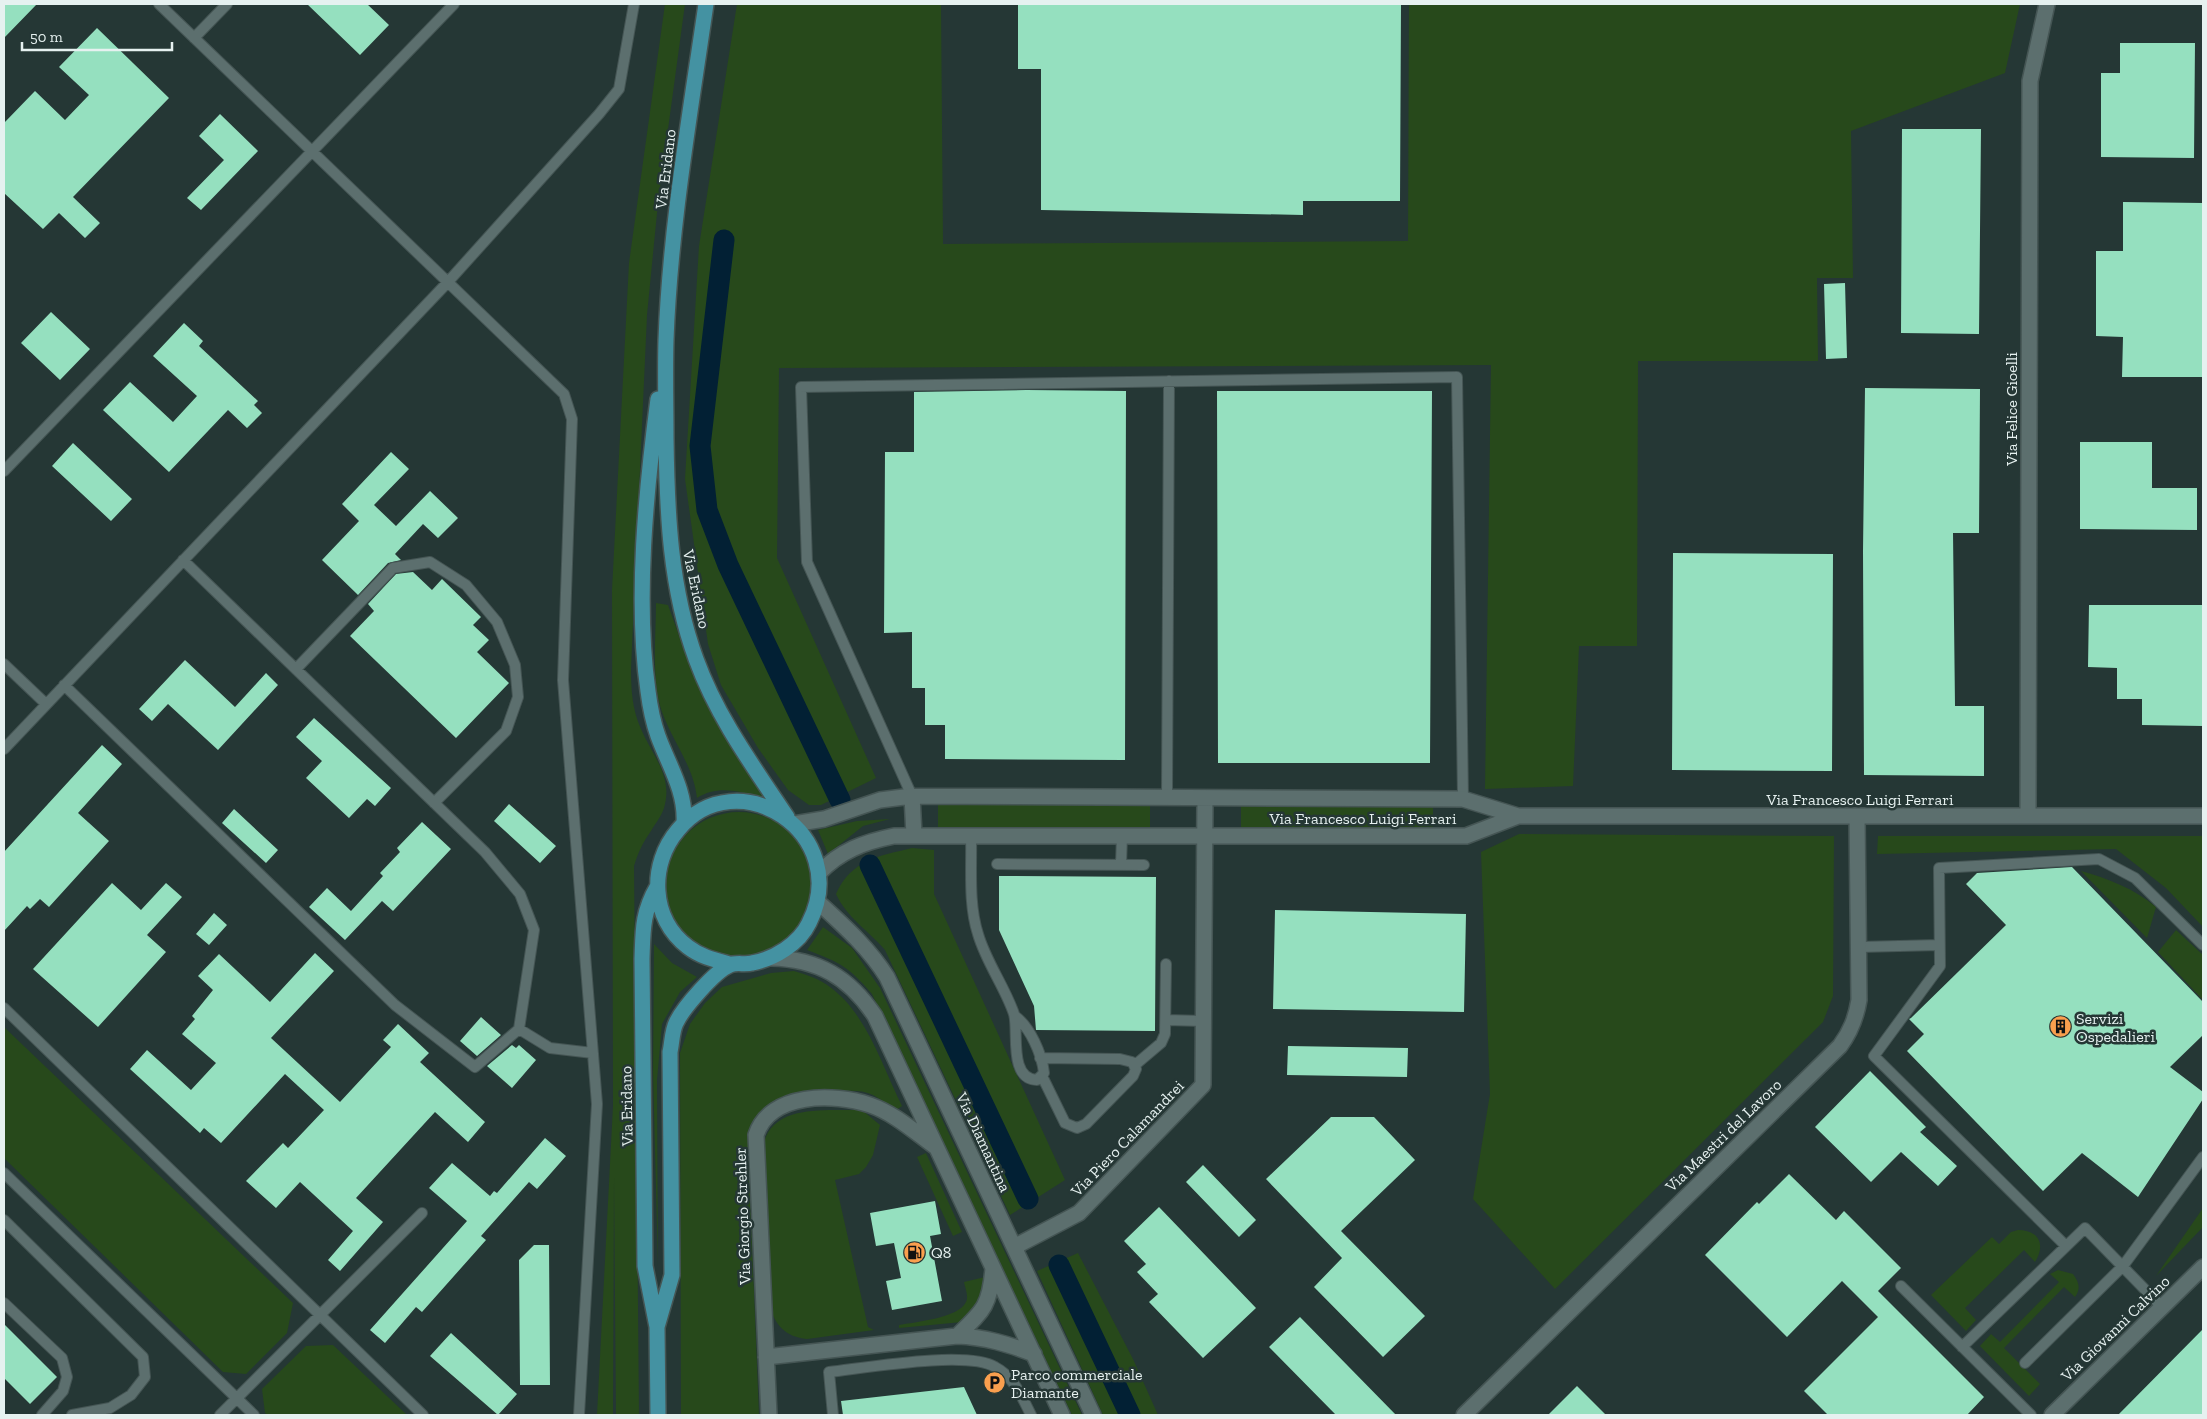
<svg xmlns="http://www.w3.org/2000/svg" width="2207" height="1419" font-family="'Zilla Slab',serif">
	<rect width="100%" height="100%" fill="#253735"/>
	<path fill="#27491b" d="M 665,4 L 685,4 L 658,203 L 647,315 L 631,668 C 631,689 632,709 641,729 C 651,753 672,775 665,804 C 663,815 656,822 651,831 C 643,842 638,853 634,866 L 639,1415 L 616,1415 L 614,1178 L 613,1415 L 597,1415 L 613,1106 L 612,590 L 629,263 Z
		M 737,4 L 941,4 L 943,244 L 1408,241 L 1409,4 L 2020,4 L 2005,73 L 1851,131 L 1853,278 L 1817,278 L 1818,361 L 1638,361 L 1637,646 L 1579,646 L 1573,786 L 1485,789 L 1491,365 L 779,368 L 777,558 L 876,778 L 821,805 L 809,805 L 788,790 L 758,748 L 721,685 L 708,644 L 685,479 L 699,246 Z
		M 656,603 L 668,605 L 690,666 L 707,703 L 770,801 C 746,793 720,783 697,798 C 693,762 668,737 659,702 C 652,671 656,635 656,603 Z
		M 938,803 L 1150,803 L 1150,831 L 938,831 Z
		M 1241,804 L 1433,805 L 1433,832 L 1241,831 Z
		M666 885a73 73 0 1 1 146 0a73 73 0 1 1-146 0Z
		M 890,819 L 863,826 L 828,854 L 818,830 L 857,821 Z
		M 1519,834 L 1834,836 L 1833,996 L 1823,1022 L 1555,1289 L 1473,1199 L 1490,1094 L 1481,852 Z
		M 1878,836 L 2203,836 L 2203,927 L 2166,888 L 2116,849 L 1877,854 Z
		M 912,848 L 934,850 L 934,894 L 1065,1180 L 1010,1215 L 885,950 C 868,930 847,918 836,894 C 851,860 879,856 912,848 Z
		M 2081,871 C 2109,879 2133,888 2156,907 L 2147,938 Z
		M 823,927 L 852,948 L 880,988 L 1082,1415 L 1072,1415 L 872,994 C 848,966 841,963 807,950 Z
		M 2176,930 L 2203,955 L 2203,1000 L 2158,952 Z
		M 654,944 L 672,963 L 697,977 L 680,992 L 662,1024 L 657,1080 L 658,1267 L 653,1072 Z
		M 794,971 C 807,975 820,979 830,987 C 867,1014 882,1066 902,1106 L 895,1111 C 888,1106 881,1099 873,1095 C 860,1089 845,1091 831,1092 C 787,1095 758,1094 748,1146 L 759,1415 L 681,1415 L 680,1053 L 690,1024 L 705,1003 L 722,987 L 771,973 Z
		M 4,1027 L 293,1303 L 287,1333 L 246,1374 L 223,1372 L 4,1158 Z
		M 862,1110 L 880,1125 L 873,1155 L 866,1167 L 859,1174 L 835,1180 L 868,1327 L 874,1330 L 807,1339 C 786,1337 774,1325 770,1305 L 764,1142 C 775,1103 830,1111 862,1110 Z
		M 926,1153 L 962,1232 L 953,1236 L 917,1157 Z
		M 2203,1208 L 2203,1227 L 2156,1276 Z
		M 2018,1230 C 2039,1230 2046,1245 2035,1262 L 2024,1250 L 1965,1308 L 1976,1320 L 1966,1331 L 1931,1295 L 1992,1237 L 1999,1244 L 2011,1232 Z
		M 1078,1253 L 1133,1359 L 1158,1415 L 1103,1415 L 1037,1271 Z
		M 2058,1270 L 2073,1274 C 2079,1282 2081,1289 2075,1297 L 2064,1287 L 2004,1348 L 2040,1384 L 2029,1396 L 1980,1346 L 1991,1334 L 2000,1342 L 2059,1282 L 2050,1274 Z
		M 985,1277 L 982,1304 L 962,1322 L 899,1328 L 899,1325 C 915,1322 959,1318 966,1302 C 969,1296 965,1288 964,1282 Z
		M 333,1345 L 407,1415 L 268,1415 L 265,1413 L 262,1389 L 306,1346 Z"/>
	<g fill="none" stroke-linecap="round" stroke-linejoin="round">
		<path stroke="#022034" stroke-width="21" d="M 724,240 L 700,446 L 707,510 L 728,565 L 840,800
			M 870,865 L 1028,1199
			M 1059,1265 L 1130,1415"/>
	</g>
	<path fill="#95e0bf" d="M 4,4 L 37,4 L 4,38 Z
		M 307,4 L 367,4 L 389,25 L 360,55 Z
		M 1018,4 L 1401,4 L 1400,201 L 1303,201 L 1303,215 L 1041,210 L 1041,69 L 1018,69 Z
		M 97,28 L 169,98 L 73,197 L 100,223 L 85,238 L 59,213 L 43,229 L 4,193 L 4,123 L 35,91 L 65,120 L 89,95 L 59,67 Z
		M 2120,43 L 2195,43 L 2194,158 L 2101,157 L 2101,73 L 2120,73 Z
		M 220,114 L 258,151 L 201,210 L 187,198 L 224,160 L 199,136 Z
		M 1902,129 L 1981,129 L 1979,334 L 1901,333 Z
		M 2123,202 L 2203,203 L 2203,377 L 2122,377 L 2123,337 L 2096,336 L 2096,251 L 2123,251 Z
		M 1845,283 L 1847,358 L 1826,359 L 1824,284 Z
		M 51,312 L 90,349 L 60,380 L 21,343 Z
		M 184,323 L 203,341 L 199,346 L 258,401 L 254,405 L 262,413 L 247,428 L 228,410 L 169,472 L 103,410 L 130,382 L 173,422 L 197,396 L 153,356 Z
		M 1865,388 L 1980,389 L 1979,533 L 1953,533 L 1955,706 L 1984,706 L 1984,776 L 1864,775 L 1863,551 Z
		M 1026,390 L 1126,391 L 1125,760 L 945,759 L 945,725 L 925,725 L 925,688 L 912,688 L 912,632 L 884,633 L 885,452 L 914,452 L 914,392 Z
		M 1217,391 L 1432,391 L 1430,763 L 1218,763 Z
		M 2080,442 L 2152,442 L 2152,488 L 2197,488 L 2197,530 L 2080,529 Z
		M 73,443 L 132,499 L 111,521 L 52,466 Z
		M 391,452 L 409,469 L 374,505 L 396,526 L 430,491 L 458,518 L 438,538 L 423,524 L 395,554 L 401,560 L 388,563 L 358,595 L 322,560 L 359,521 L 342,504 Z
		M 1673,553 L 1833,554 L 1832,771 L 1672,770 Z
		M 413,572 L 432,590 L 442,579 L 481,617 L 473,625 L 489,640 L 477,652 L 509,683 L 456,738 L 350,636 L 374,611 L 368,604 L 396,574 Z
		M 2089,605 L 2203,605 L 2203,726 L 2142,725 L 2142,699 L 2117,699 L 2117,668 L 2088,667 Z
		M 185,660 L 235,707 L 266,673 L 278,685 L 218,750 L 168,704 L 152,721 L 139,709 Z
		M 314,718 L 391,788 L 375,806 L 367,799 L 349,818 L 306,778 L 322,761 L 296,737 Z
		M 102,745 L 122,764 L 78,813 L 109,841 L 49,907 L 40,899 L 30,909 L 27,906 L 4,931 L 4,852 Z
		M 509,804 L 556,846 L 540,863 L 494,821 Z
		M 234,809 L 278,850 L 266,863 L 222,823 Z
		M 422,822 L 451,849 L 393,911 L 382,901 L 345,940 L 309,907 L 327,888 L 351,911 L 383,876 L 380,873 L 400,852 L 397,848 Z
		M 2072,867 L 2203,1002 L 2203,1035 L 2170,1067 L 2203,1092 L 2203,1099 L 2138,1197 L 2082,1153 L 2043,1191 L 1907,1051 L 1924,1034 L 1909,1019 L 1911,1018 L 2006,925 L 1966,884 L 1977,873 Z
		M 999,876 L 1156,877 L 1155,1031 L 1036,1030 L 1034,1006 L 999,930 Z
		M 112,883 L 141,910 L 166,883 L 182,897 L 147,935 L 166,952 L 98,1027 L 33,969 Z
		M 1275,910 L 1466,914 L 1464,1012 L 1273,1009 Z
		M 214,913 L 227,925 L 209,945 L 196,934 Z
		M 315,953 L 334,971 L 271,1038 L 340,1102 L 391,1047 L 383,1040 L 398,1024 L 429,1053 L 420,1062 L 485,1122 L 468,1142 L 435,1112 L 356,1198 L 383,1222 L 340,1271 L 328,1260 L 353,1231 L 300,1182 L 276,1208 L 246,1181 L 283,1143 L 288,1148 L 324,1110 L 285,1074 L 221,1143 L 204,1128 L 200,1133 L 130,1069 L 147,1050 L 191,1090 L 216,1063 L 182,1034 L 195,1019 L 192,1016 L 213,990 L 198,976 L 219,954 L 270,1002 Z
		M 481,1017 L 501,1035 L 477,1056 L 460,1041 Z
		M 512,1045 L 516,1048 L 519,1045 L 536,1060 L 512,1088 L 487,1066 Z
		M 1288,1046 L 1408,1048 L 1407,1077 L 1287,1075 Z
		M 1870,1071 L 1926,1127 L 1920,1132 L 1957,1166 L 1938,1186 L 1901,1152 L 1871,1182 L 1815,1127 Z
		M 1331,1117 L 1374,1117 L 1415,1160 L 1341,1231 L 1425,1316 L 1383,1357 L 1314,1287 L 1342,1258 L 1266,1179 Z
		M 545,1138 L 566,1156 L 537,1189 L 529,1182 L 481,1236 L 486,1240 L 422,1312 L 416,1307 L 385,1343 L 370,1330 L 467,1221 L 429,1188 L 452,1163 L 490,1196 L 494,1191 L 497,1193 Z
		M 1203,1165 L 1256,1220 L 1239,1237 L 1186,1182 Z
		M 1789,1174 L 1836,1220 L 1844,1211 L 1901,1268 L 1878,1291 L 1984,1397 L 1967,1415 L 1828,1415 L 1804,1391 L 1878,1317 L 1842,1281 L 1787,1337 L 1705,1255 L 1757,1202 L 1759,1204 Z
		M 935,1201 L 941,1234 L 930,1236 L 942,1301 L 892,1310 L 886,1281 L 901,1278 L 894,1243 L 876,1246 L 870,1213 Z
		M 1159,1207 L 1256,1308 L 1203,1358 L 1149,1302 L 1158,1294 L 1137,1272 L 1146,1264 L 1124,1241 Z
		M 534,1245 L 549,1245 L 550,1385 L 520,1385 L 519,1260 Z
		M 1300,1317 L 1396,1415 L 1336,1415 L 1269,1347 Z
		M 4,1324 L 57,1377 L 30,1404 L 4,1378 Z
		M 2203,1329 L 2203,1415 L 2118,1415 Z
		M 451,1333 L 517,1394 L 498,1415 L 430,1356 Z
		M 1577,1386 L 1606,1415 L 1548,1415 Z
		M 964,1387 L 977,1415 L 843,1415 L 841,1401 Z"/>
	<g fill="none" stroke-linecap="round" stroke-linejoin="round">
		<defs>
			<path id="service" d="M 159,4 L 564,394 L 572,419 L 563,680 L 597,1104 L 579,1415
				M 194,38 L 227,4
				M 4,471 L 454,4
				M 183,560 L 485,852 L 520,894 L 534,930 L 519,1029
				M 4,664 L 46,704
				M 296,669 L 393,568 L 430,562 L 466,585 L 497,622 L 515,665 L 518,697 L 506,731 L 434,803
				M 64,685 L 395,1005 L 475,1067 L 519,1029 L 550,1048 L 593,1053
				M 4,749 L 447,283 L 599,114 L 619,89 L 634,4
				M 912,796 L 807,562 L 801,387 L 1457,377 L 1463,799
				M 1167,797 L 1169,381
				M 971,835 C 972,867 968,903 978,934 C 986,962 1005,987 1014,1014 C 1019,1031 1008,1079 1037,1080 L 1044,1073 C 1042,1054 1030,1027 1015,1016
				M 997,864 L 1144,865
				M 1121,865 L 1122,835
				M 1859,947 L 1939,945
				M 4,1008 L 423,1415
				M 1166,1020 L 1203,1021
				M 1040,1058 L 1120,1059 L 1132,1062 L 1136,1069 L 1133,1076 L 1086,1124 L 1077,1128 L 1065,1123 L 1042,1076
				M 1135,1065 L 1161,1043 L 1165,1034 L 1166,964
				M 4,1173 L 254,1415
				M 4,1220 L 143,1357 L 145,1377 L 131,1395 L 110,1408 L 72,1415
				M 2066,1246 L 1874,1056 L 1940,966 L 1939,868 L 2099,859 L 2135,878 L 2203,945
				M 1901,1286 L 2031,1415
				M 4,1303 L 62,1358 L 67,1377 L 63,1391 L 42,1415
				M 1962,1347 L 2085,1228 L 2162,1307
				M 2025,1363 L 2123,1266 L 2203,1157
				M 220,1415 L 422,1213
				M 833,1415 L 829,1372 C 865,1368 967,1350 995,1367 C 1014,1377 1022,1397 1031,1415"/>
			<path id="minor" d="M 912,796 L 914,835
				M 2028,816 L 2030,81 L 2047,4
				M 794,824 L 824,819 L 880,800 L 912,796 L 1463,799 L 1518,816 L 2203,816
				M 819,873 C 840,851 864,842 894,836 L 1466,836 L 1518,816
				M 818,902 C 843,925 868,947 887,977 L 1093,1415
				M 771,958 C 818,959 849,977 875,1016 L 1062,1415
				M 1014,1247 L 1079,1213 L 1203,1085 L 1205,798
				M 957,1336 C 983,1311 990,1306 993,1268
				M 766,1357 L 957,1336 C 985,1337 1008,1344 1034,1354
				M 769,1415 L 756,1135 C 770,1092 834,1093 870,1105 C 894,1113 916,1133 937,1148
				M 1464,1415 L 1840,1046 C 1851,1031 1856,1018 1859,1000 L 1857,816
				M 2052,1415 L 2203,1267"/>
			<path id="primary" d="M 706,4 C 690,115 670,228 666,340 C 665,373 666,405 666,438 C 667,513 670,588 696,659 C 717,717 753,766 787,817
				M 658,399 C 646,490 635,600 648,691 C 650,707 653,722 658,736 C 668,764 686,791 684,823
				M 657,887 C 642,913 643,931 642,959 L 645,1266 L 657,1327 L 658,1415
				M 657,1327 L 672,1275 L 670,1052 C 672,1043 672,1031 676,1023 C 683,1008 715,971 730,965 C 736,962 745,965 752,963 C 774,959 799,944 809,923 C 854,834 737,758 678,830 C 649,864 650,918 688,947 C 701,957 715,960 730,964"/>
		</defs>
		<use href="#service" stroke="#455554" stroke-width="12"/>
		<use href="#minor" stroke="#455554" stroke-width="18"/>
		<use href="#primary" stroke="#455554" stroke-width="18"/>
		<use href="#service" stroke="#5c6f6e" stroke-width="10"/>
		<use href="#minor" stroke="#5c6f6e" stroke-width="15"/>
		<use href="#primary" stroke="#4492a2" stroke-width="15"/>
	</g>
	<defs>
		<symbol id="building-disc" viewBox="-11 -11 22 22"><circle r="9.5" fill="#fa9f4e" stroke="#253735"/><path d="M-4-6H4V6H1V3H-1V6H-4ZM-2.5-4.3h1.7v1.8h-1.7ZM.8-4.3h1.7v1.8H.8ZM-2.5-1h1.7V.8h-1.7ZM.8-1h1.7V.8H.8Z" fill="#111"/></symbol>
		<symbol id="fuel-disc" viewBox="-11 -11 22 22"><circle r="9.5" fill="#fa9f4e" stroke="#253735"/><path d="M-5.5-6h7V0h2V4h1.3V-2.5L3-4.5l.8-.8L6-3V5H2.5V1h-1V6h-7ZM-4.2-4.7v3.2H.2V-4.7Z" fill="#111"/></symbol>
		<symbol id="parking-disc" viewBox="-11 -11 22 22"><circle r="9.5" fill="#fa9f4e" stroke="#253735"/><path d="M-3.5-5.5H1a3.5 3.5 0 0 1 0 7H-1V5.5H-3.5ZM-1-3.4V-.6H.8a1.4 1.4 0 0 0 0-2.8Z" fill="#111"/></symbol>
	</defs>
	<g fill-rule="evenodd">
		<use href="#building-disc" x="2048" y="1014" width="25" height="25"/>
		<use href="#fuel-disc" x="902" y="1240" width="25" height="25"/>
		<use href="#parking-disc" x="982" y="1370" width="25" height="25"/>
	</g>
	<g text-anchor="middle" stroke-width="5" stroke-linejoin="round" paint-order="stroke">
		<g font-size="16" fill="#e6f1f0" stroke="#253735">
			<text transform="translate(665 169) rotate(-83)" y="6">Via Eridano</text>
			<text transform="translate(2011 409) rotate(-90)" y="6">Via Felice Gioelli</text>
			<text transform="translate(697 589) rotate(78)" y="6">Via Eridano</text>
			<text x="1860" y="805">Via Francesco Luigi Ferrari</text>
			<text x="1363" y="824">Via Francesco Luigi Ferrari</text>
			<text transform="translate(626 1106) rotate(-91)" y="6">Via Eridano</text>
			<text transform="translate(1723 1135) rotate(-44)" y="6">Via Maestri del Lavoro</text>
			<text transform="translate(1127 1138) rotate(-46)" y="6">Via Piero Calamandrei</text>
			<text transform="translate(984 1142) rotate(65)" y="6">Via Diamantina</text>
			<text transform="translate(742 1216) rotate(-92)" y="6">Via Giorgio Strehler</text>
			<text transform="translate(2115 1328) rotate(-44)" y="6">Via Giovanni Calvino</text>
		</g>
		<g font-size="16" fill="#e6f1f0" stroke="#253735" text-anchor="start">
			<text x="2076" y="1024">Servizi<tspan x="2076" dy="18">Ospedalieri</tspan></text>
			<text x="931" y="1258">Q8</text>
			<text x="1011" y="1380">Parco commerciale<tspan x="1011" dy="18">Diamante</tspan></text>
		</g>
	</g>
	<rect width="2207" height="1419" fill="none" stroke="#e6f1f0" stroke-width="10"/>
	<path d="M22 42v8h150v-8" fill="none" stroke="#e6f1f0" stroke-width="2.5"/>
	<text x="30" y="42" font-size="15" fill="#e6f1f0" stroke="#253735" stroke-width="4" paint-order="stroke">50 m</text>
</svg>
